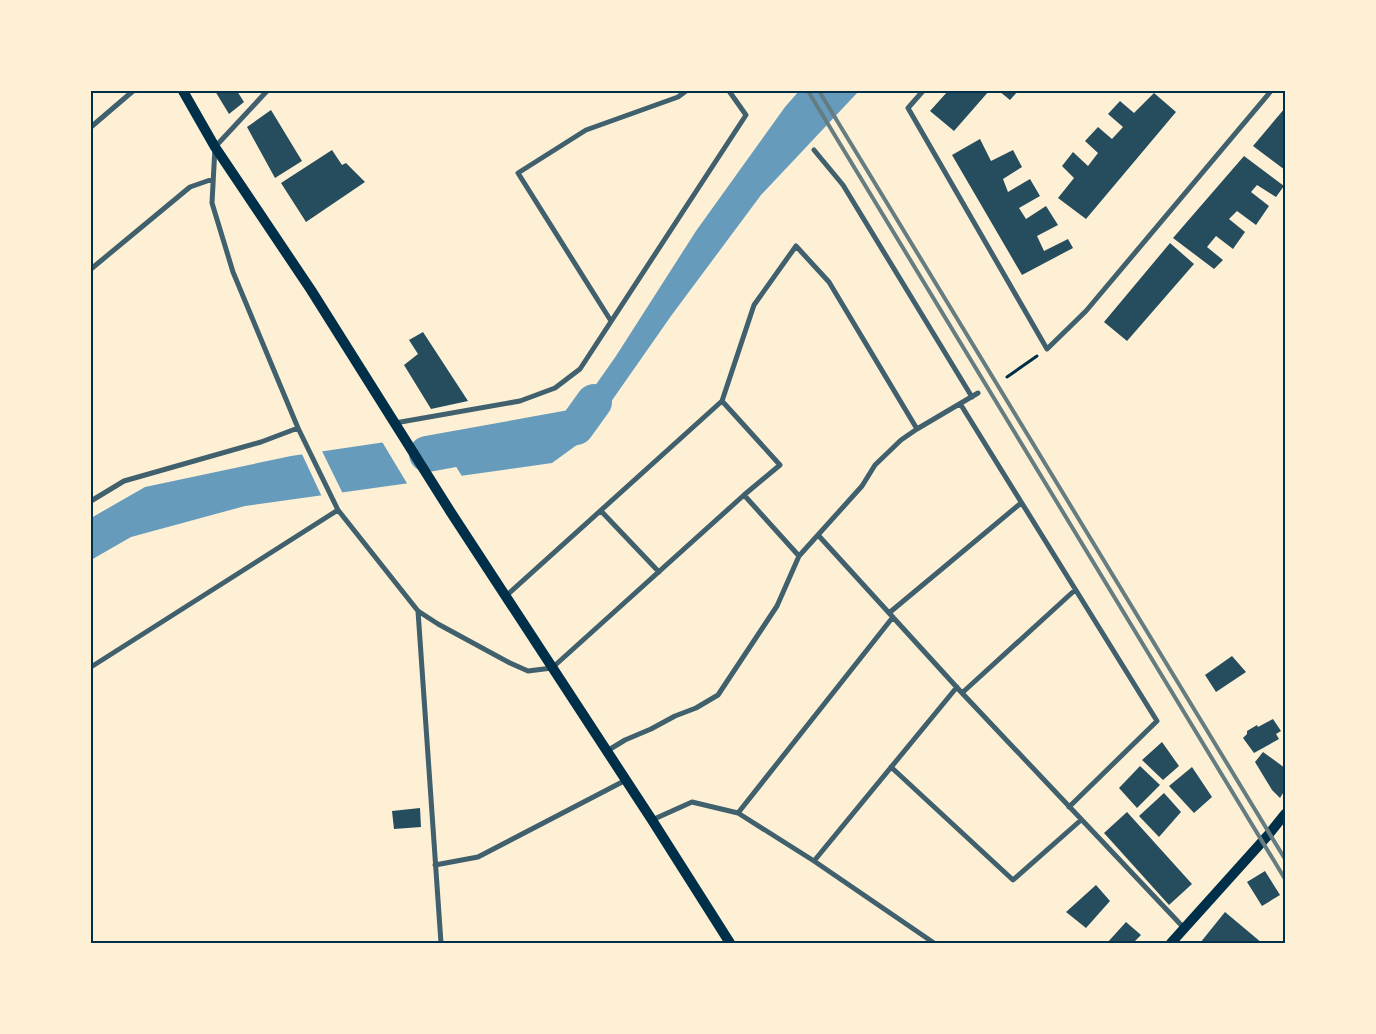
<svg xmlns="http://www.w3.org/2000/svg" width="1376" height="1034" font-family="Helvetica,sans-serif">
	<rect width="100%" height="100%" fill="#fdf0d5"/>
	<path fill="#669bbc" d="M 799,91 L 857,91 L 858,92 L 761,195 L 671,316 L 585,439 L 552,463 L 245,506 L 131,537 L 91,560 L 91,518 L 145,487 L 291,456 L 453,432 L 489,451 L 540,443 L 571,420 L 616,356 L 696,231 L 785,107 Z"/>
	<path fill="#fdf0d5" d="M 435,432 L 463,478 L 408,485 L 381,440 Z
		M 321,449 L 343,494 L 322,497 L 301,452 Z"/>
	<g fill="none" stroke-linecap="round" stroke-linejoin="round">
		<path stroke="#669bbc" stroke-width="36" d="M 427,454 L 576,427 L 594,402"/>
	</g>
	<path fill="#264d5e" d="M 215,91 L 237,91 L 244,102 L 229,114 Z
		M 948,91 L 989,91 L 954,131 L 930,111 Z
		M 999,91 L 1018,91 L 1010,100 Z
		M 1154,93 L 1176,112 L 1086,219 L 1058,198 L 1074,178 L 1062,166 L 1073,152 L 1088,166 L 1098,153 L 1085,141 L 1098,127 L 1112,139 L 1123,127 L 1108,114 L 1120,101 L 1134,113 Z
		M 1285,108 L 1285,170 L 1253,146 Z
		M 271,110 L 302,161 L 275,178 L 247,127 Z
		M 980,139 L 991,161 L 1013,150 L 1022,167 L 1003,179 L 1008,192 L 1030,179 L 1040,196 L 1019,208 L 1026,219 L 1046,206 L 1058,225 L 1037,236 L 1044,251 L 1068,239 L 1073,248 L 1022,275 L 952,155 Z
		M 332,150 L 342,165 L 346,163 L 365,182 L 306,222 L 281,183 Z
		M 1244,156 L 1284,186 L 1276,197 L 1257,185 L 1251,192 L 1269,206 L 1256,225 L 1237,211 L 1229,219 L 1245,232 L 1233,249 L 1216,236 L 1207,247 L 1223,260 L 1214,269 L 1173,238 Z
		M 1170,243 L 1194,264 L 1127,341 L 1104,322 Z
		M 423,332 L 468,401 L 431,409 L 404,365 L 418,354 L 409,340 Z
		M 1232,656 L 1246,672 L 1216,692 L 1205,675 Z
		M 1273,719 L 1281,731 L 1276,734 L 1279,739 L 1254,753 L 1243,738 L 1247,734 L 1247,731 L 1257,725 L 1258,727 Z
		M 1162,742 L 1179,766 L 1163,780 L 1142,760 Z
		M 1263,752 L 1285,768 L 1285,790 L 1280,798 L 1272,790 L 1255,762 Z
		M 1140,766 L 1160,785 L 1137,808 L 1119,788 Z
		M 1192,767 L 1212,797 L 1194,813 L 1169,786 Z
		M 1164,793 L 1181,812 L 1159,837 L 1139,816 Z
		M 420,808 L 421,827 L 394,829 L 392,811 Z
		M 1127,812 L 1192,884 L 1169,905 L 1104,833 Z
		M 1265,871 L 1280,895 L 1262,906 L 1247,882 Z
		M 1096,885 L 1110,901 L 1086,928 L 1066,912 Z
		M 1225,912 L 1262,943 L 1200,943 Z
		M 1126,922 L 1141,935 L 1134,942 L 1136,943 L 1107,943 Z"/>
	<g fill="none" stroke-linecap="round" stroke-linejoin="round">
		<path stroke="#003049" stroke-width="3" d="M 1007,377 L 1037,356"/>
		<path stroke="#3f606c" stroke-width="5" d="M 267,91 L 215,147 L 212,203 L 233,272 L 298,428 L 338,510 L 418,611 L 438,624 L 510,663 L 528,671 L 552,668 L 744,495 L 780,465 L 722,401 L 754,305 L 796,246 L 829,282 L 917,429
			M 923,91 L 908,108 L 1047,349 L 1086,311 L 1271,91
			M 91,127 L 133,91
			M 814,150 L 843,185 L 972,397
			M 91,269 L 190,187 L 213,179
			M 611,321 L 518,173 L 586,130 L 678,97 L 686,91
			M 961,405 L 1157,721 L 1069,807
			M 395,423 L 520,401 L 555,388 L 580,369 L 746,115 L 729,91
			M 744,495 L 799,556
			M 91,501 L 124,481 L 261,442 L 298,428
			M 601,511 L 659,572
			M 818,535 L 962,693 L 1184,928
			M 506,596 L 722,401
			M 418,611 L 441,943
			M 889,613 L 1021,503
			M 91,667 L 338,510
			M 962,693 L 1075,590
			M 607,751 L 625,740 L 651,729 L 675,716 L 696,708 L 718,695 L 777,606 L 799,556 L 862,486 L 875,465 L 901,440 L 917,429 L 978,393
			M 891,767 L 1013,880 L 1081,820
			M 738,813 L 893,617
			M 652,820 L 692,802 L 738,813 L 814,861 L 934,943
			M 814,861 L 957,687
			M 435,865 L 478,857 L 626,780"/>
		<path stroke="#003049" stroke-width="10" d="M 183,91 L 215,147 L 311,290 L 450,511 L 652,820 L 730,943
			M 1171,943 L 1269,834 L 1285,814"/>
		<path stroke="#657d81" stroke-width="4" d="M 808,91 L 1285,879
			M 819,91 L 1285,859"/>
	</g>
	<rect width="1376" height="1034" fill="none" stroke="#fdf0d5" stroke-width="185"/>
	<rect x="92" y="92" width="1192" height="850" fill="none" stroke="#003049" stroke-width="2"/>
</svg>
